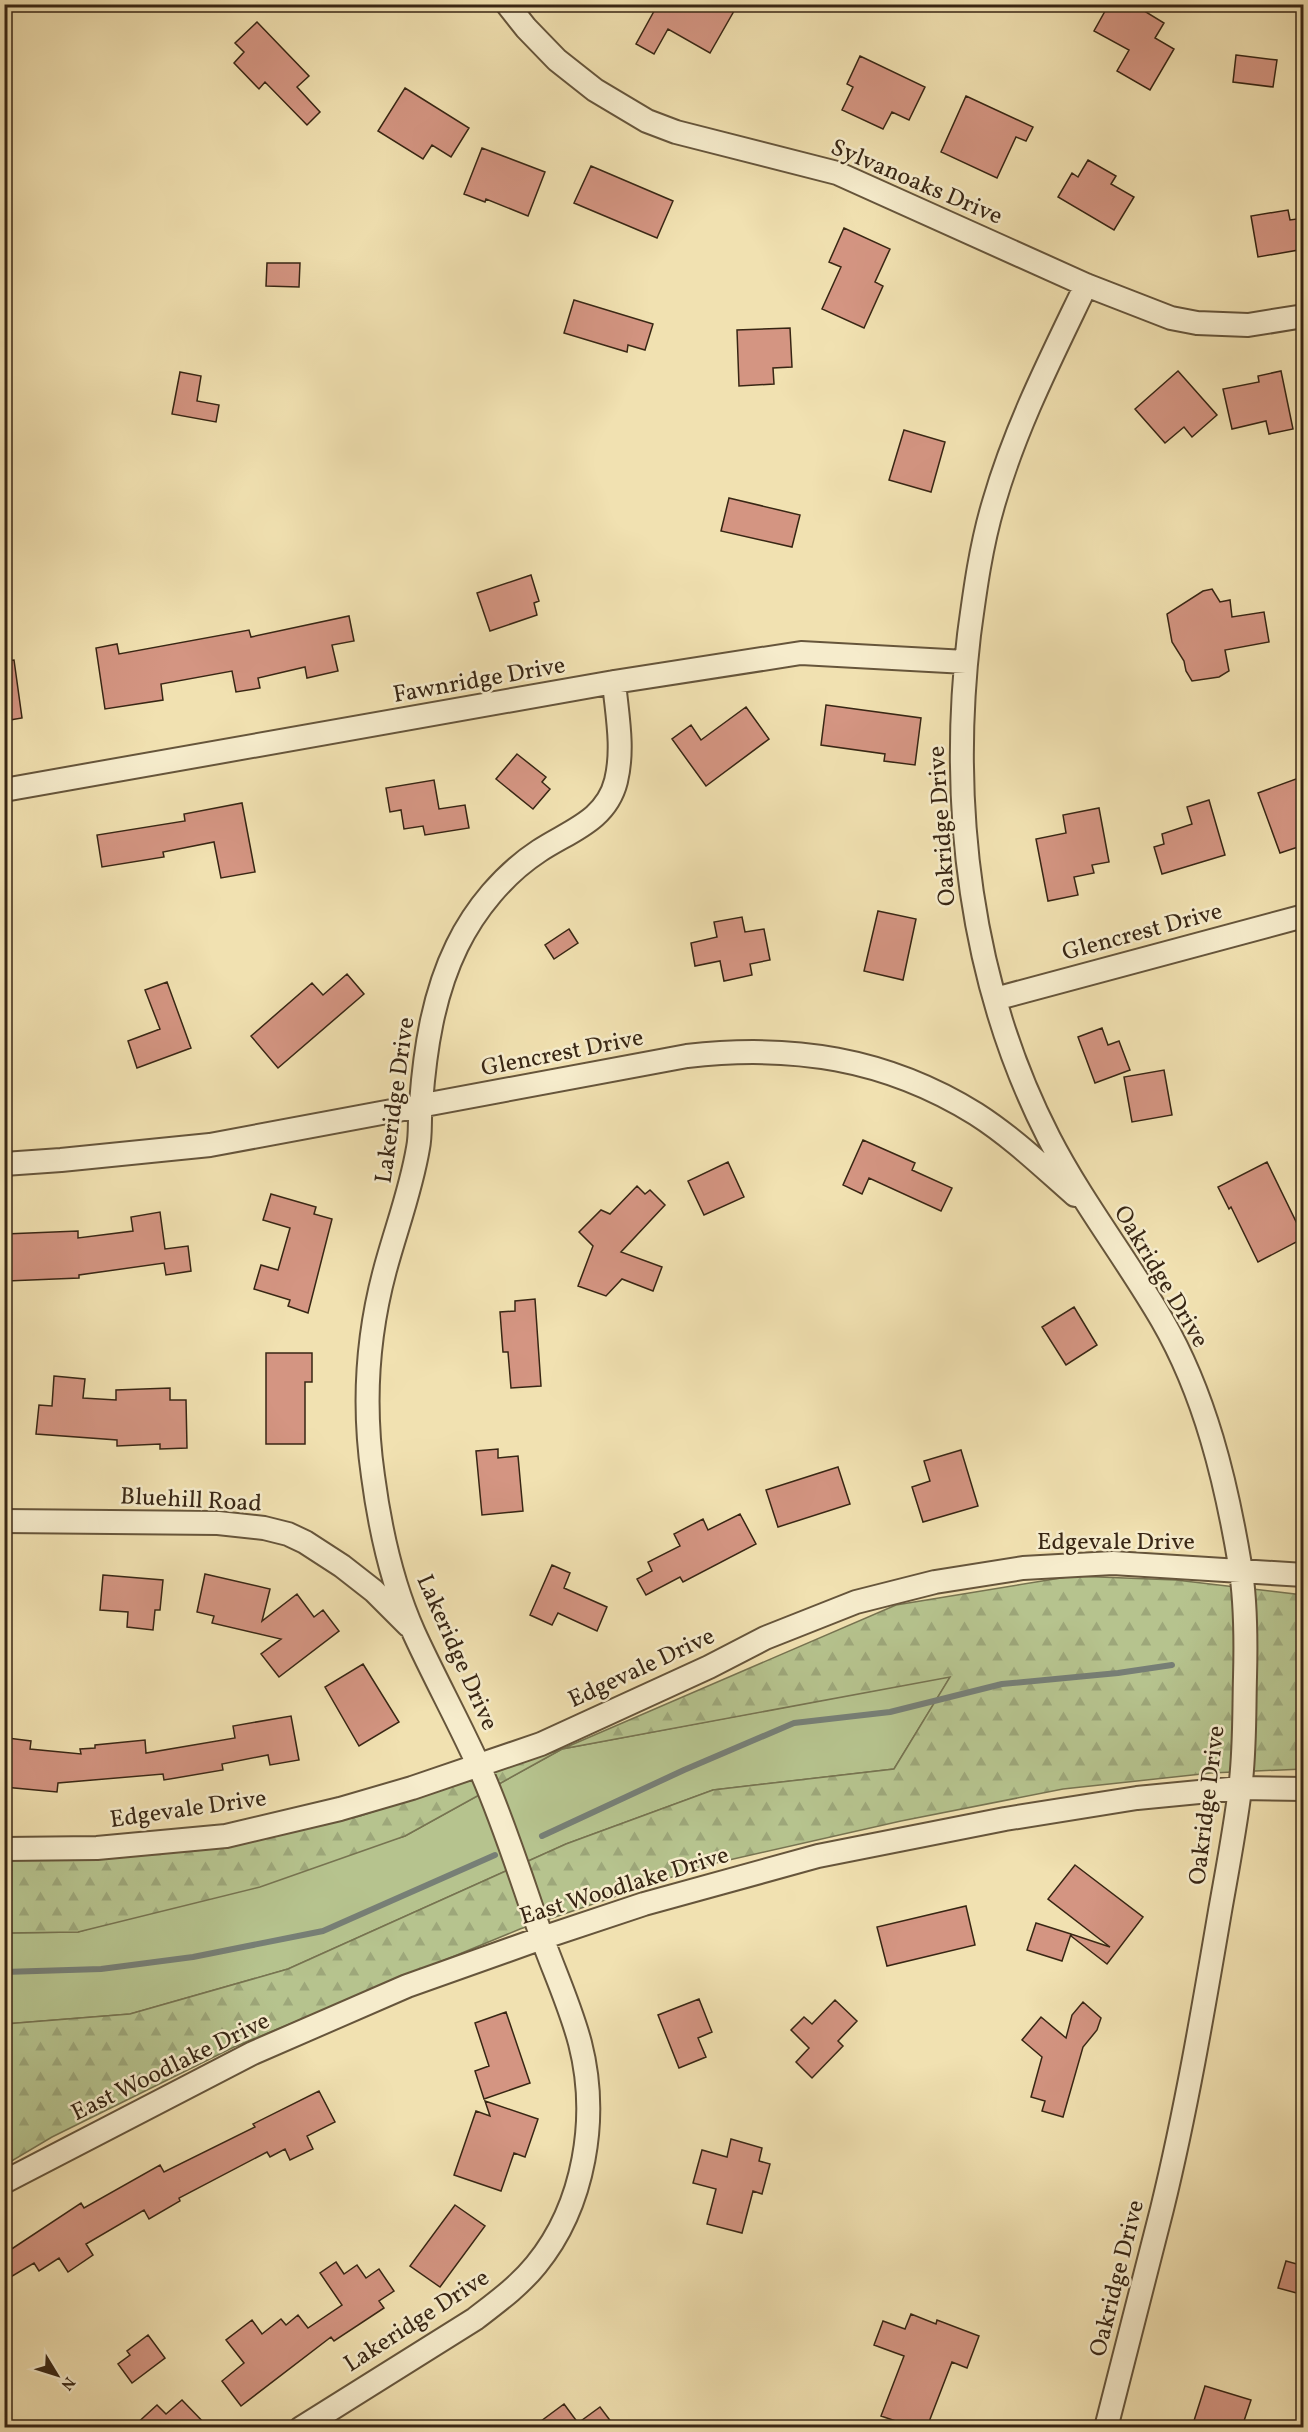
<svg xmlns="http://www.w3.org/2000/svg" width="1308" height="2432" font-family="Vollkorn,serif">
	<defs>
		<pattern id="forest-firs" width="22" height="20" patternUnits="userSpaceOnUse" patternTransform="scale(1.5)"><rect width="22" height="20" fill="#b6c38e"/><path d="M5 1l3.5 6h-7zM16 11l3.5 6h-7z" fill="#9da77a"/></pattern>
	</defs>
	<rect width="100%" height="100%" fill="#f1e1b1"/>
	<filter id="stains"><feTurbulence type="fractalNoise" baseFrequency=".00333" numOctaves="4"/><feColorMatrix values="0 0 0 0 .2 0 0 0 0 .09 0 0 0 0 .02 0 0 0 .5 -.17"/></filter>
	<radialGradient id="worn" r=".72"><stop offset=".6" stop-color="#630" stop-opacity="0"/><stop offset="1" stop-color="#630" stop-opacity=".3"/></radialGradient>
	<path fill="#b6c38e" stroke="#777451" stroke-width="1.5" d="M 951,1676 L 894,1769 L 713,1790 L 566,1844 L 288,1969 L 130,2014 L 5,2024 L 5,1933 L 78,1932 L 405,1836 L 562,1749 Z"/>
	<path fill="url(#forest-firs)" stroke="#777451" stroke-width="1.5" d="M 1073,1576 L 1176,1580 L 1303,1595 L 1303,1769 L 1211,1773 L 1063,1789 L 901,1821 L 707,1865 L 520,1929 L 234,2047 L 52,2137 L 5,2165 L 5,2024 L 130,2014 L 288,1969 L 566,1844 L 713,1790 L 894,1769 L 950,1677 L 562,1749 L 405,1836 L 260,1887 L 78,1932 L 5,1933 L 5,1859 L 44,1859 L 203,1850 L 360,1816 L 562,1749 L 896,1605 Z"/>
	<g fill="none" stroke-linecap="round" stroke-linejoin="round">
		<path stroke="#777f76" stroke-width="6" d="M 542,1836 L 684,1770 L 794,1723 L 890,1712 L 1002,1684 L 1118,1673 L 1172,1665
			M 4,1972 L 101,1969 L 193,1957 L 323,1931 L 495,1855"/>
	</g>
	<path fill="#d49582" stroke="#382614" stroke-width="1.5" d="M 658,4 L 738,4 L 710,53 L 668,29 L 654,54 L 636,44 Z
		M 1109,4 L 1133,4 L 1164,23 L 1155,38 L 1174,49 L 1150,90 L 1117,71 L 1129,50 L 1094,31 Z
		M 257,22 L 309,76 L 297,87 L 320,112 L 307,125 L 265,82 L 259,89 L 234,63 L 244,52 L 235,43 Z
		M 1236,55 L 1277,60 L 1273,87 L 1233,82 Z
		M 860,56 L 925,87 L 909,120 L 892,112 L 883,129 L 842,110 L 853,87 L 847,84 Z
		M 405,88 L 469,128 L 451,157 L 432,145 L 423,159 L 378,131 Z
		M 966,96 L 1033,127 L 1026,141 L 1016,137 L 997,178 L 941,152 Z
		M 482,148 L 545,172 L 528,216 L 486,199 L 485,202 L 464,194 Z
		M 1088,160 L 1116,176 L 1111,184 L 1134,197 L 1114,230 L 1058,197 L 1072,173 L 1078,177 Z
		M 591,166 L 673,201 L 657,238 L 574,203 Z
		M 1288,210 L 1290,220 L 1304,218 L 1304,249 L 1258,257 L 1251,216 Z
		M 844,228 L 890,249 L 875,282 L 883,286 L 864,328 L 822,309 L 841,267 L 829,262 Z
		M 267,263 L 300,263 L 299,287 L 266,286 Z
		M 574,300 L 653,324 L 645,350 L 628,345 L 627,352 L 564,333 Z
		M 790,328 L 792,367 L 773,368 L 774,384 L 739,386 L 737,330 Z
		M 1178,371 L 1217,415 L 1192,437 L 1184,427 L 1165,443 L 1135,409 Z
		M 1281,371 L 1293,429 L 1269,434 L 1266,421 L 1232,429 L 1223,389 L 1259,382 L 1258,376 Z
		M 180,372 L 201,376 L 197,401 L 219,405 L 216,422 L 172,414 Z
		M 904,430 L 945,442 L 931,492 L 889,480 Z
		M 729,498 L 800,515 L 792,547 L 721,531 Z
		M 531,575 L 539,601 L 534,603 L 537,615 L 490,631 L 477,593 Z
		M 1212,589 L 1220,602 L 1230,600 L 1232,617 L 1264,612 L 1269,642 L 1225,650 L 1229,671 L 1219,677 L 1192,681 L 1186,671 L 1184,661 L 1172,642 L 1167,614 L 1203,591 Z
		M 349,616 L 354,641 L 332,645 L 338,671 L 307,678 L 305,667 L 258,678 L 260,688 L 236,692 L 232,671 L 161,684 L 163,700 L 105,709 L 96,648 L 117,644 L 119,654 L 249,630 L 251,637 Z
		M 14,660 L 22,718 L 4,721 L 4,661 Z
		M 826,705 L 921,718 L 915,765 L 884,761 L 885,754 L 821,745 Z
		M 746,707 L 769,739 L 706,786 L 672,739 L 691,725 L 701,740 Z
		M 517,754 L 546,777 L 542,782 L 550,789 L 533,809 L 496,779 Z
		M 1304,776 L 1304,840 L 1297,843 L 1298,847 L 1280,853 L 1258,793 Z
		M 434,780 L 439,809 L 465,805 L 469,828 L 425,835 L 423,826 L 404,829 L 401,810 L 390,812 L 386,788 Z
		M 1209,800 L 1225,855 L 1162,874 L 1154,847 L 1164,844 L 1162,834 L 1192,824 L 1187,807 Z
		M 242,803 L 255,872 L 221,878 L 214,842 L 163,852 L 164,857 L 102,867 L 97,835 L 185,821 L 184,814 Z
		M 1099,808 L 1109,862 L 1092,865 L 1094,873 L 1074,877 L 1078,895 L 1048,901 L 1036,839 L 1066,833 L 1063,815 Z
		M 878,911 L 916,919 L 903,980 L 864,971 Z
		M 742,917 L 745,932 L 764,929 L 770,960 L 750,964 L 752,975 L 724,981 L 720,961 L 695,966 L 691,943 L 717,937 L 714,922 Z
		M 569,929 L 578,943 L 554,959 L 545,945 Z
		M 347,974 L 364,994 L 278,1068 L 251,1036 L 312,983 L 323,995 Z
		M 167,982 L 191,1048 L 137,1068 L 128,1041 L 160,1029 L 145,990 Z
		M 1102,1028 L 1108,1045 L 1119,1041 L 1130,1070 L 1095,1083 L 1078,1037 Z
		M 1164,1070 L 1172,1115 L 1132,1122 L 1124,1077 Z
		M 863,1140 L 915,1163 L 912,1170 L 952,1188 L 941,1211 L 869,1178 L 862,1194 L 843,1185 Z
		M 728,1162 L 744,1197 L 704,1215 L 688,1181 Z
		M 1267,1162 L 1304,1238 L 1258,1262 L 1231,1207 L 1229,1209 L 1218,1187 Z
		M 637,1186 L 645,1194 L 650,1190 L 665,1205 L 621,1252 L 662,1267 L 653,1291 L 622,1279 L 606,1296 L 578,1286 L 593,1246 L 579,1232 L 601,1210 L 610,1214 Z
		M 271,1194 L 316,1207 L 314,1214 L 332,1219 L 308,1313 L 288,1306 L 290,1300 L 254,1289 L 261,1265 L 278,1270 L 290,1228 L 263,1220 Z
		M 160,1212 L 165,1249 L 188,1246 L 191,1271 L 166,1275 L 164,1263 L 79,1275 L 79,1278 L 7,1281 L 5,1234 L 78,1231 L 78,1238 L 133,1231 L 131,1217 Z
		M 535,1299 L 541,1386 L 511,1388 L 508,1352 L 503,1352 L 500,1312 L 515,1311 L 515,1301 Z
		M 1074,1307 L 1097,1345 L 1066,1365 L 1042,1327 Z
		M 266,1353 L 312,1353 L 312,1382 L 305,1382 L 305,1444 L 266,1444 Z
		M 54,1376 L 85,1379 L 83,1398 L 116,1400 L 116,1390 L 170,1388 L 170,1400 L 186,1400 L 187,1448 L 160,1449 L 160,1444 L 117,1446 L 117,1440 L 36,1434 L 39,1405 L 52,1406 Z
		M 498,1449 L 498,1458 L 518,1456 L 523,1511 L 482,1515 L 476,1451 Z
		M 961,1450 L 978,1506 L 923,1522 L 912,1487 L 930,1481 L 924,1461 Z
		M 838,1467 L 850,1504 L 778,1527 L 766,1490 Z
		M 740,1514 L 756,1544 L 683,1582 L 680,1577 L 646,1595 L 637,1579 L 652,1571 L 648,1562 L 680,1546 L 674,1534 L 703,1519 L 708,1530 Z
		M 552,1565 L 570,1573 L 564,1588 L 607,1607 L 597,1631 L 558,1613 L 552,1625 L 530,1615 Z
		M 205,1574 L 270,1589 L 262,1621 L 297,1594 L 314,1617 L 323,1610 L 339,1631 L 279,1677 L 261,1654 L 281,1639 L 212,1623 L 214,1616 L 197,1612 Z
		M 103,1575 L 163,1580 L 160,1610 L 155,1610 L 153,1630 L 127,1627 L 128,1612 L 100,1610 Z
		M 363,1664 L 399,1722 L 359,1746 L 325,1687 Z
		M 291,1716 L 299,1760 L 270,1765 L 268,1755 L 222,1764 L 223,1770 L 164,1780 L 163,1774 L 58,1783 L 57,1792 L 4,1787 L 8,1738 L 31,1741 L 30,1749 L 81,1754 L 80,1749 L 95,1748 L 95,1745 L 145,1740 L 146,1753 L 235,1738 L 233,1726 Z
		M 1075,1865 L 1143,1917 L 1107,1964 L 1071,1936 L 1071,1934 L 1110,1947 L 1048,1899 Z
		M 966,1906 L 975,1945 L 887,1966 L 877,1927 Z
		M 1036,1923 L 1071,1934 L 1062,1961 L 1027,1950 Z
		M 699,1999 L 712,2032 L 698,2038 L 706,2057 L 679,2068 L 658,2015 Z
		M 835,2000 L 857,2021 L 838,2041 L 843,2046 L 812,2078 L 796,2062 L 809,2048 L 791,2030 L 804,2017 L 812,2024 Z
		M 1083,2002 L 1101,2018 L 1097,2030 L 1083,2047 L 1063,2117 L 1042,2111 L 1045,2101 L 1031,2097 L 1042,2057 L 1022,2040 L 1041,2017 L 1066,2038 L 1072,2015 Z
		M 506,2012 L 530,2083 L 484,2099 L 475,2071 L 489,2066 L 475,2023 Z
		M 319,2091 L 335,2122 L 307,2136 L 313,2149 L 290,2160 L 285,2149 L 270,2157 L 267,2152 L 179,2198 L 180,2201 L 149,2219 L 144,2210 L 86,2244 L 93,2255 L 68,2272 L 59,2258 L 39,2271 L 34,2263 L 4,2281 L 4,2254 L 81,2203 L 84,2208 L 160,2165 L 164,2172 L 255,2127 L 253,2124 Z
		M 485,2101 L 538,2119 L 525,2157 L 514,2153 L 501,2191 L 454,2175 L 476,2111 L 490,2116 Z
		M 731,2139 L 762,2148 L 759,2161 L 770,2164 L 762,2194 L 753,2191 L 742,2233 L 707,2224 L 716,2189 L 693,2183 L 702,2150 L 727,2157 Z
		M 455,2205 L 485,2226 L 440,2287 L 410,2266 Z
		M 1286,2261 L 1304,2266 L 1304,2295 L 1278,2288 Z
		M 336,2262 L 344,2274 L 357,2265 L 366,2278 L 379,2269 L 394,2291 L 379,2301 L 384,2308 L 334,2341 L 331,2337 L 241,2406 L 222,2381 L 244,2363 L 226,2340 L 252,2320 L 262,2334 L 281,2319 L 286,2325 L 298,2315 L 308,2328 L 342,2305 L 320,2273 Z
		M 911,2314 L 936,2324 L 937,2320 L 979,2336 L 967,2368 L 952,2362 L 927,2427 L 913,2427 L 881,2416 L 904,2356 L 874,2345 L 883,2321 L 905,2329 Z
		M 148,2335 L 165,2358 L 132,2383 L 118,2364 L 130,2355 L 127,2351 Z
		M 1205,2386 L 1251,2400 L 1242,2427 L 1192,2427 Z
		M 182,2400 L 208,2427 L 133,2427 L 157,2405 L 166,2414 Z
		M 564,2404 L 578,2423 L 600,2407 L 615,2427 L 533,2427 Z"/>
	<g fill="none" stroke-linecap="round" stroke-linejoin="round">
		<defs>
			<path id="minor" d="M 507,4 L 526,28 L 557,60 L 595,90 L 647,121 L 676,132 L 837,173 L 1086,285 L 1171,318 L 1197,323 L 1248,325 L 1304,316
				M 1086,285 C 1052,356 1016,426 994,502 C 981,545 975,590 969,635 C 949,805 970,984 1049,1138 C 1082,1202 1126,1258 1162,1320 C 1205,1394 1226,1481 1240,1565 C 1246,1601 1246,1640 1245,1677 C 1244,1714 1245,1752 1240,1789 C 1235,1830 1227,1871 1220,1911 C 1203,2011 1186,2111 1162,2209 C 1144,2282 1125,2355 1106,2428
				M 4,790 L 614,682 L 801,653 L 966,662
				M 995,999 L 1304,916
				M 4,1164 L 61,1160 L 210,1145 L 687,1056 C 791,1044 886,1058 976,1114 C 1012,1137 1043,1167 1075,1195
				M 4,1521 L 218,1523 L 264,1528 L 288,1534 L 305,1542 L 342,1566 L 374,1591 L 408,1625
				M 4,1849 L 97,1848 L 226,1836 L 340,1809 L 412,1788 L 541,1744 L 709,1667 L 765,1638 L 856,1602 L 935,1582 L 1023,1568 L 1113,1563 L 1304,1575
				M 4,2182 L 253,2053 L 407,1986 L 542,1938 L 644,1904 L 818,1856 L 1005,1819 L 1137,1798 L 1240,1788 L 1304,1789
				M 301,2428 L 475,2319 C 497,2302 519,2286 536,2265 C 585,2205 599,2117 580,2043 C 570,2005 553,1969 540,1932 C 521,1878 504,1823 481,1771 C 460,1724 435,1679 414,1633 C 392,1584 380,1529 373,1476 C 363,1407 367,1337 385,1270 C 396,1229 411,1190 418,1148 C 421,1134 419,1118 421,1103 C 425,1050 433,995 457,946 C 475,909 504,874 539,851 C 569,831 606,821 616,781 C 624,748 617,715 614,682"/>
		</defs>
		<use href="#minor" stroke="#66553b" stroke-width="26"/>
		<use href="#minor" stroke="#f6eccc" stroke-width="22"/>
	</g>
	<g text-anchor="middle" stroke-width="5" stroke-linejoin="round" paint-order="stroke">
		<g font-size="24" fill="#382614" stroke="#f6eccc">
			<text transform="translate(917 181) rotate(23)" y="8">Sylvanoaks Drive</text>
			<text transform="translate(479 679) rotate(-10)" y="8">Fawnridge Drive</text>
			<text transform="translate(941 826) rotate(-94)" y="8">Oakridge Drive</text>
			<text transform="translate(1142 931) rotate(-15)" y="8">Glencrest Drive</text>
			<text transform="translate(562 1052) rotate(-11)" y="8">Glencrest Drive</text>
			<text transform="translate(394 1100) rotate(-82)" y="8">Lakeridge Drive</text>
			<text transform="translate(1162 1276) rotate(59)" y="8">Oakridge Drive</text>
			<text transform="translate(191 1499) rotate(3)" y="8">Bluehill Road</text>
			<text x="1116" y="1549">Edgevale Drive</text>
			<text transform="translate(458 1652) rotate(66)" y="8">Lakeridge Drive</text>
			<text transform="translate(641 1667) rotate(-25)" y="8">Edgevale Drive</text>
			<text transform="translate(1206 1805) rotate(-83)" y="8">Oakridge Drive</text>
			<text transform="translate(188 1808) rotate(-8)" y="8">Edgevale Drive</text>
			<text transform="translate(624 1885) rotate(-17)" y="8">East Woodlake Drive</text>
			<text transform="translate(170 2066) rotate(-26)" y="8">East Woodlake Drive</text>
			<text transform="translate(1116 2278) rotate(-76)" y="8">Oakridge Drive</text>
			<text transform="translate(416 2320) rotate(-33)" y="8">Lakeridge Drive</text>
		</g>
	</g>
	<rect width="1308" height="2432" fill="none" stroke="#f1e1b1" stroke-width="24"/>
	<rect x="6" y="6" width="1296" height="2420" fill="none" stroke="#382614" stroke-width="3"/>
	<rect x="12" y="12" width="1284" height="2408" fill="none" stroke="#382614" stroke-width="1.5"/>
	<g transform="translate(57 2375) rotate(128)" stroke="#f6eccc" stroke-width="4.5" paint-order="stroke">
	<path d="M0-4.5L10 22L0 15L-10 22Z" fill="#382614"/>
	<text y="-9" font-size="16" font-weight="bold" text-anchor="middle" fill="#382614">N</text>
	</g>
	<rect width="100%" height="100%" filter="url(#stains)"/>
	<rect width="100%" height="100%" fill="url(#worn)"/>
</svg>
